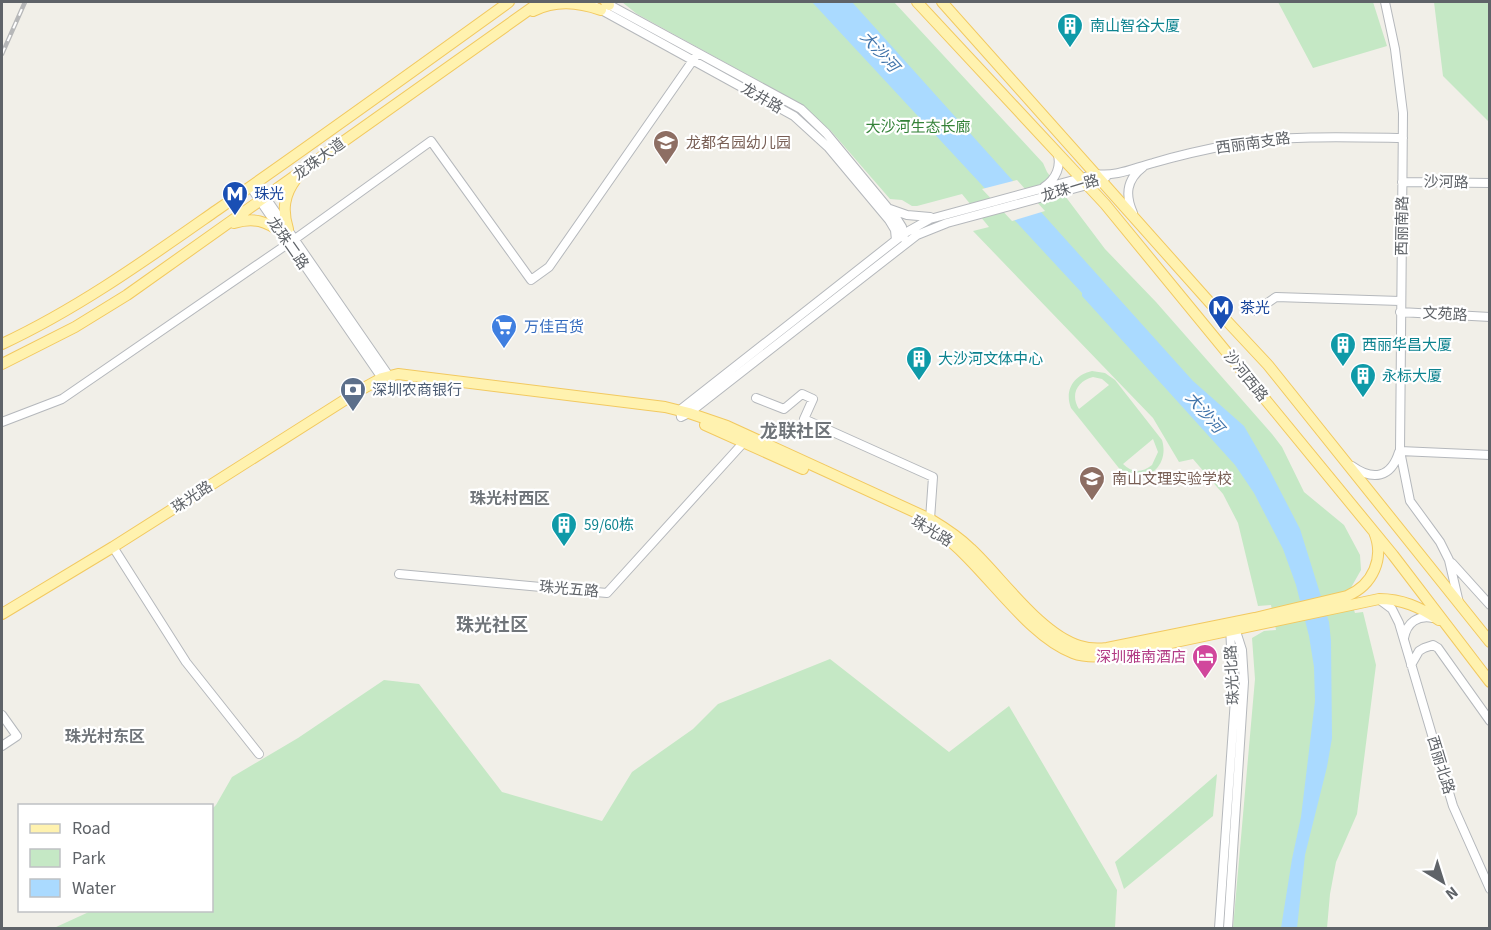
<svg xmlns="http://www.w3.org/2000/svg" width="1491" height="930" font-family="'Source Sans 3','Noto Sans SC',sans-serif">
	<rect width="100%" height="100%" fill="#f1efe8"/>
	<path fill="#c5e8c5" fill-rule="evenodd" d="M 622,2 L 894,2 L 1043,163 L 1047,172 L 1105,249 L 1156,302 L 1272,434 L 1282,447 L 1304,492 L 1344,525 L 1360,555 L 1361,570 L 1348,593 L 1355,613 L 1363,612 L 1376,665 L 1357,814 L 1336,862 L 1330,894 L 1327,928 L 1233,928 L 1255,679 L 1252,638 L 1264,631 L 1276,630 L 1271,605 L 1258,606 L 1238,523 L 1223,494 L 1193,459 L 1179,462 L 1153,418 L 973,231 L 989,227 L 962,194 L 917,206 L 912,206 L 902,200 L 890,199 L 831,131 L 799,103 L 637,14 Z
		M 1278,2 L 1373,2 L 1387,46 L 1313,68 Z
		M 1434,2 L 1489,2 L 1489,122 L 1443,76 Z
		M 1092,371 L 1105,373 L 1115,380 L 1162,440 C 1170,466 1146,486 1122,472 L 1071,408 C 1064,390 1074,375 1092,371 ZM 1093,377 L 1102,379 L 1109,385 L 1079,409 C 1070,395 1077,381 1093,377 ZM 1153,439 L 1158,452 L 1152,465 C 1142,473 1132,473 1123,464 Z
		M 830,659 L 949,752 L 1009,706 L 1117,890 L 1115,928 L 54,928 L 91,911 L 212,910 L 212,809 L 216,805 L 232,777 L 298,738 L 384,680 L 419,684 L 502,792 L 602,821 L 632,772 L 693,729 L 718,704 Z
		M 1217,774 L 1213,816 L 1124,889 L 1115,862 Z"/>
	<path fill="#aadaff" d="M 812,2 L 852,2 L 1193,381 L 1244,426 L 1270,471 L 1300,529 L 1329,622 L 1331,641 L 1332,738 L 1327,767 L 1305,855 L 1297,928 L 1281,928 L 1292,859 L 1301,817 L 1315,701 L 1314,667 L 1309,636 L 1296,585 L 1283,549 L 1254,493 L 1235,465 L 1082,296 L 1082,293 Z"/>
	<path fill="#f1efe8" d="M 1017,180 L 1045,211 L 1012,221 L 982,189 Z"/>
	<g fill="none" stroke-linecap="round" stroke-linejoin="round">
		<defs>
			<path id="minor" d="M 1385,2 L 1395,49 L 1403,113 L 1400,451 L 1410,501 L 1440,542 L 1449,560 L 1459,603
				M 606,3 L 801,109 L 826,133 L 897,219 L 902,227 L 904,238
				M 596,7 L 794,116 L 828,147 L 889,220 L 895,230 L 896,240
				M 1107,176 L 1102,181 L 947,223 L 917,235 L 689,413 L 681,417 L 680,410 L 905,233 L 930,219 L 1096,174 C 1116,177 1134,168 1153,163 C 1180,155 1207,149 1234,144 C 1290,135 1346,137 1403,138
				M 1402,182 L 1490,183
				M 253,185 L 259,188 L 391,379
				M 253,185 L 254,192 L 382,378
				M 1044,187 C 1056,179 1062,166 1057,152
				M 890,209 L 907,215 L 930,217
				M 1133,213 C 1125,195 1126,180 1143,167
				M 295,239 L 431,141 L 531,280 L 549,267 L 698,53
				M 1256,311 L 1276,297 L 1400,301
				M 1400,312 L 1490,317
				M 756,398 L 784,409 L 802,394 L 813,399 L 804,419 L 933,477 L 930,519
				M 2,422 L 62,399 L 289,243
				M 1400,451 L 1490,455
				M 1352,466 C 1373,481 1391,478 1399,452
				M 113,547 L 186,662 L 259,754
				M 1452,563 L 1490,605
				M 399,574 L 607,593 L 744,442
				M 1380,600 L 1392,609 L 1399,623 L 1453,806 L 1490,889
				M 1404,638 C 1407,622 1418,615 1433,618
				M 1411,665 L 1419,651 L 1424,648 L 1433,645 L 1438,648 L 1490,721
				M 2,715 L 17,736 L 2,746
				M 1219,928 L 1235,699 C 1235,685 1228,632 1231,625
				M 1228,928 L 1244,682 L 1242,650 L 1234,625"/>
			<path id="major" d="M 606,2 L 609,5
				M 917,2 L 1105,204 L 1393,555 L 1490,682
				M 942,2 L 1212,305 L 1268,365 L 1490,642
				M 533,11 C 556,0 577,2 601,10
				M 234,223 C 254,217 266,221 282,233
				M 288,229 C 282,210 284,195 296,179
				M 2,344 C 79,308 147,259 217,210 C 315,142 412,72 509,2
				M 2,364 L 75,327 L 127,295 L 540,2
				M 705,425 L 803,469
				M 941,534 C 984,565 1026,636 1073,653 C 1086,658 1100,657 1114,655 L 1379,599 C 1402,599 1420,607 1439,620
				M 2,614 L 113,547 L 362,389 L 382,378 L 398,374 L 665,407 L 689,413 L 727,426 L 930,519 C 945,528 959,537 971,549 C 1001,577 1041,635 1080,646 C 1089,649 1098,649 1107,648 L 1255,618 L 1347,596 C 1373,585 1385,558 1374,532"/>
		</defs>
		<use href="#minor" stroke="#b5b8bc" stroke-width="10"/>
		<use href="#major" stroke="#f2c960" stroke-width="12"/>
		<use href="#minor" stroke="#fff" stroke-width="8"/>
		<use href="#major" stroke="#fff2af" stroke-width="10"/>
		<defs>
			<path id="rail" d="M 2,54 L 25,2"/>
		</defs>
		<use href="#rail" stroke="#b6b7b8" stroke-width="4.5"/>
		<use href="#rail" stroke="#fff" stroke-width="2" stroke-dasharray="7" stroke-linecap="butt"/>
	</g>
	<defs>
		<symbol id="building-pin" viewBox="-11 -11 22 30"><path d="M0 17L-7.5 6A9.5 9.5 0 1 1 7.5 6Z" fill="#0f9aa8" stroke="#fff"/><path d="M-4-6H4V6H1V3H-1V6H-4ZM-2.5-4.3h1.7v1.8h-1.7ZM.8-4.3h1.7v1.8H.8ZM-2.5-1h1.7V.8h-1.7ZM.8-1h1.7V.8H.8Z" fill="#fff"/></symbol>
		<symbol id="school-pin" viewBox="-11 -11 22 30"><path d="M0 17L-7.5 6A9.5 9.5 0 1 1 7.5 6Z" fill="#8d6e63" stroke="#fff"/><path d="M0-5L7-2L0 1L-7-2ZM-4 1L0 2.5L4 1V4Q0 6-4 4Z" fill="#fff"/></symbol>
		<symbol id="metro-pin" viewBox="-11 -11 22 30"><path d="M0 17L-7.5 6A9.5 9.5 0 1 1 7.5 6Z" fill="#1a4fb4" stroke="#fff"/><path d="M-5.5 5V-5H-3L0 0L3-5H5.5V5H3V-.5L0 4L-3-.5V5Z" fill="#fff"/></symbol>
		<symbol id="supermarket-pin" viewBox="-11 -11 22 30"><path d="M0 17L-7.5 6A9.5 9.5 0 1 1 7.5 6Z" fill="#3f7fe0" stroke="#fff"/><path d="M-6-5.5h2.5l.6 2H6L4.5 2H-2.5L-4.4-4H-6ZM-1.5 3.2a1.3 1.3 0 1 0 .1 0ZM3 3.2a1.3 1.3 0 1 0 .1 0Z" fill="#fff"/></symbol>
		<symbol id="bank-pin" viewBox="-11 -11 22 30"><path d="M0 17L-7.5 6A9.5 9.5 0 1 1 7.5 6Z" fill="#5c6f8a" stroke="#fff"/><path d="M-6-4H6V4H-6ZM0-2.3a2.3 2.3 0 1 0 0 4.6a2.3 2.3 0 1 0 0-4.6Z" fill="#fff"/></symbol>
		<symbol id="hotel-pin" viewBox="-11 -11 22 30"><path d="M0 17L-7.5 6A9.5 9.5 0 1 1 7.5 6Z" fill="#d1479c" stroke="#fff"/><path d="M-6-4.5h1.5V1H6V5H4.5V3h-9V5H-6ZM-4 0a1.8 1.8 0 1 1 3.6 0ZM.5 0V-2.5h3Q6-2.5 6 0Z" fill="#fff"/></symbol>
	</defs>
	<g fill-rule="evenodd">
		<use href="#building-pin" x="1055" y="11" width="30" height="40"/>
		<use href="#school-pin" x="651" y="128" width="30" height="40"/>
		<use href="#metro-pin" x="220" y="179" width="30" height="40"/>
		<use href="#metro-pin" x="1206" y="293" width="30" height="40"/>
		<use href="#supermarket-pin" x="489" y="312" width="30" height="40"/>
		<use href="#building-pin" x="1328" y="330" width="30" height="40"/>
		<use href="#building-pin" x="904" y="344" width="30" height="40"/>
		<use href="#building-pin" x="1348" y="361" width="30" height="40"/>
		<use href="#bank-pin" x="338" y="375" width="30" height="40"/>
		<use href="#school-pin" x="1077" y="464" width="30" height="40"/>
		<use href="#building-pin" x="549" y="510" width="30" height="40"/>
		<use href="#hotel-pin" x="1190" y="642" width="30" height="40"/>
	</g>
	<g text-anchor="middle" stroke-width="4.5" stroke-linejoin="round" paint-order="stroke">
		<g font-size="15" fill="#0d838f" stroke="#fff" text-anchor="start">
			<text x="1090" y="31">南山智谷大厦</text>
			<text x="1362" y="350">西丽华昌大厦</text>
			<text x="938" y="364">大沙河文体中心</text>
			<text x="1382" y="381">永标大厦</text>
			<text x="584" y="530">59/60栋</text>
		</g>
		<g font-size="15" fill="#5f6368" stroke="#fff">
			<text transform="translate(762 98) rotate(30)" y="5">龙井路</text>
			<text transform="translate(1253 143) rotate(-8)" y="5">西丽南支路</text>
			<text transform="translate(319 159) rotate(-36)" y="5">龙珠大道</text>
			<text transform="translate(1446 182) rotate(1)" y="5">沙河路</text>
			<text transform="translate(1070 188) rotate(-17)" y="5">龙珠一路</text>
			<text transform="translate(1402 226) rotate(-89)" y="5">西丽南路</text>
			<text transform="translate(288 243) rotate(55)" y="5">龙珠二路</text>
			<text transform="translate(1445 314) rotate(3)" y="5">文苑路</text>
			<text transform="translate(1246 376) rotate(51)" y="5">沙河西路</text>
			<text transform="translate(192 497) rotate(-33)" y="5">珠光路</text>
			<text transform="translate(932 531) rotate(31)" y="5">珠光路</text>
			<text transform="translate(569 589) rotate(5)" y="5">珠光五路</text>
			<text transform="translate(1232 675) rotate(-93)" y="5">珠光北路</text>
			<text transform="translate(1441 765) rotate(73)" y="5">西丽北路</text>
		</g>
		<g font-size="15" fill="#348238" stroke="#fff">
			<text x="918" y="132">大沙河生态长廊</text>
		</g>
		<g font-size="15" fill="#785e54" stroke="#fff" text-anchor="start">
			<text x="686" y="148">龙都名园幼儿园</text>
			<text x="1112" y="484">南山文理实验学校</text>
		</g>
		<g font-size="15" fill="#164399" stroke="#fff" text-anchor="start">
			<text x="254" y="199">珠光</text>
			<text x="1240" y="313">茶光</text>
		</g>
		<g font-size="15" fill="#366cbe" stroke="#fff" text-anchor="start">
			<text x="524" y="332">万佳百货</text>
		</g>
		<g font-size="15" fill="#4e5e75" stroke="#fff" text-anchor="start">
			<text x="372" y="395">深圳农商银行</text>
		</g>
		<g font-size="15" fill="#b23c85" stroke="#fff" text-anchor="end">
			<text x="1186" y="662">深圳雅南酒店</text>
		</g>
		<g font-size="16" font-style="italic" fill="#4174aa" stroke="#fff">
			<text transform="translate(880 51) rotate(48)" y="6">大沙河</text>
			<text transform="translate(1205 412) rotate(49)" y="6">大沙河</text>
		</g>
		<g font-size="16" font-weight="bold" fill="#70757a" stroke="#fff">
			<text x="510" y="504">珠光村西区</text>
			<text x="105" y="742">珠光村东区</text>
		</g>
		<g font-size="18" font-weight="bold" fill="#70757a" stroke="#fff">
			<text x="796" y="437">龙联社区</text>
			<text x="492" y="631">珠光社区</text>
		</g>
	</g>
	<rect width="1491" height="930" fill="none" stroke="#5f6368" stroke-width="6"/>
	<rect x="18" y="804" width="195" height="108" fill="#ffffff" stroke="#bfc1c3" stroke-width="1.5"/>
	<rect x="30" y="824" width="30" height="9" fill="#fff2af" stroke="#bfc1c3" stroke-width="1.5"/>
	<text x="72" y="834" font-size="18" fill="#5f6368">Road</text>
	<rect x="30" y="849" width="30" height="18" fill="#c5e8c5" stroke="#bfc1c3" stroke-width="1.5"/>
	<text x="72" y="864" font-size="18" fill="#5f6368">Park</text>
	<rect x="30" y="879" width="30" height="18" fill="#aadaff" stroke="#bfc1c3" stroke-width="1.5"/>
	<text x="72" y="894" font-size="18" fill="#5f6368">Water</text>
	<g transform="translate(1443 882) rotate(142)" stroke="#ffffff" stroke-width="4.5" paint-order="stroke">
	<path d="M0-4.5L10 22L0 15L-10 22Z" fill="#5f6368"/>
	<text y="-9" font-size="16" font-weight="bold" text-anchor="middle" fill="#5f6368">N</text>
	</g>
</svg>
